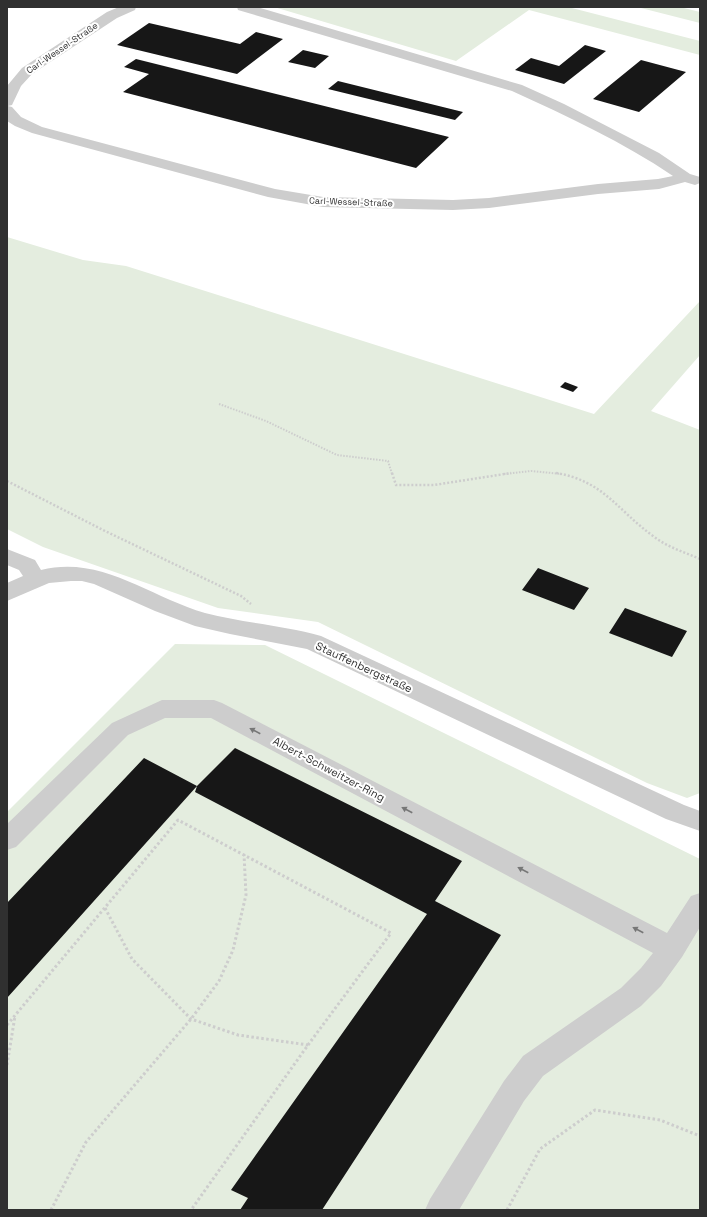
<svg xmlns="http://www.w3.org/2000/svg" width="707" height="1217" font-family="'Space Grotesk',sans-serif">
	<rect width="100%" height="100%" fill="#fff"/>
	<path fill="#e4eddf" d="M 274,7 L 568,7 L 700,41 L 700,55 L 529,10 L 456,61 Z
		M 637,7 L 680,7 L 700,12 L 700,23 Z
		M 7,237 L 83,260 L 126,266 L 594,414 L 700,301 L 700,355 L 651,411 L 700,430 L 700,793 L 687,798 L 647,783 L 318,622 L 218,608 L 43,547 L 7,529 Z
		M 175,644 L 265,645 L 700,859 L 700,1210 L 7,1210 L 7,812 Z"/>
	<path fill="#171717" d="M 149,23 L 240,44 L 256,32 L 283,39 L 237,74 L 117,45 Z
		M 585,45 L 606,51 L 564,84 L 515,70 L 531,58 L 559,66 Z
		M 303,50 L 329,56 L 315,68 L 288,62 Z
		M 136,59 L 449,137 L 416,168 L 123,92 L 149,74 L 124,67 Z
		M 641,60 L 686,72 L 639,112 L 593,99 Z
		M 338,81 L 463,112 L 455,120 L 328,89 Z
		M 565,382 L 578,387 L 573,392 L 560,387 Z
		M 538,568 L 589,588 L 574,610 L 522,590 Z
		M 625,608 L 687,631 L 672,657 L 609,633 Z
		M 235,748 L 462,861 L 435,901 L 501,935 L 322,1210 L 240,1210 L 248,1198 L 231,1190 L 427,914 L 195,792 L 197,786 Z
		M 144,758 L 197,786 L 7,998 L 7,903 Z"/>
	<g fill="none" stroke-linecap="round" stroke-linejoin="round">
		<path stroke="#cdcdcd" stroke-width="2" stroke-dasharray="1.5 1.5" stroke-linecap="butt" d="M 219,404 L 266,421 L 337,455 L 388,461 L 392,474
			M 504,474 L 531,471 L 562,474"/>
		<path stroke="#cdcdcd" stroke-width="2.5" stroke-dasharray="2 2" stroke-linecap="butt" d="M 392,473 L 396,485 L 434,485 L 511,473
			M 556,473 C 604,481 617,510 653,536 C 667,547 684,552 700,559
			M 7,481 L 105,531 L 241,596 L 251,604"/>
		<path stroke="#cdcdcd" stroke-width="3" stroke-dasharray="2.5 2.5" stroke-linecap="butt" d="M 105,908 L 132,959 L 191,1019 L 238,1035 L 308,1045
			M 7,1025 L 178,820 L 391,933 L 308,1045 L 191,1210
			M 7,1065 L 15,1016
			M 51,1210 L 86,1142 L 191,1019 L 219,981 L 233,950 L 246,895 L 244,854
			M 507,1210 L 540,1149 L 595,1110 L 660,1120 L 700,1136"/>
		<path fill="#cdcdcd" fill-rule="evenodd" d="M 119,7 L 136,7 L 135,10 L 117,18 L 32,74 L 21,86 L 12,105 L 8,106 L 12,107 L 21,117 L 42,127 L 275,189 L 323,197 L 453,200 L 489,198 L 598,184 L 658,179 L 673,176 C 623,142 567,116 512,91 L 238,10 L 237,7 L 257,7 L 522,85 L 564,104 L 659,153 L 690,174 L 700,177 L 700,183 L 695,185 L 685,182 L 659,189 L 598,194 L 489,208 L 453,210 L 323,207 L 268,197 L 32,133 L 15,126 L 7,121 L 7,86 L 22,68 L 107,12 Z
			M 7,549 L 35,560 L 41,570 C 102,555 149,597 205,613 C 243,623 283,625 321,636 L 684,805 L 700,811 L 700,831 L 666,819 L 307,649 L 230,634 L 195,626 L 155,611 L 94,584 L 82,581 L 71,581 L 49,583 L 7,601 L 7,583 L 23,576 L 19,570 L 7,565 Z
			M 162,700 L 214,700 L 222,703 L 667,933 L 691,896 L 700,893 L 700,927 L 682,957 L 661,986 L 641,1006 L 543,1076 L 524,1101 L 459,1210 L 425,1210 L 430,1199 L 504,1081 L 523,1056 L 621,988 L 641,968 L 653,953 L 211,718 L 165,718 L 128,735 L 16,847 L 7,850 L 7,824 L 112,723 Z"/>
	</g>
	<defs><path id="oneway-solid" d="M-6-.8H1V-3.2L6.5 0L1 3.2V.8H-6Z"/></defs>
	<g fill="#777">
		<use href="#oneway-solid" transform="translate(255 731) rotate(-152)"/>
		<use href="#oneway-solid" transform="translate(407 810) rotate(-152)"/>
		<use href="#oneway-solid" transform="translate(523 870) rotate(-152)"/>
		<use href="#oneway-solid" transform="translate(638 930) rotate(-152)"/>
	</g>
	<g text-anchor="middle" stroke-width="4" stroke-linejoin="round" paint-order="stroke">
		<g font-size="9" fill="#303030" stroke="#fff">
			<text transform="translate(62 48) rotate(-34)" y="3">Carl-Wessel-Straße</text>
			<text transform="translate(351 202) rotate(2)" y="3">Carl-Wessel-Straße</text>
		</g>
		<g font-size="11" fill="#303030" stroke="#fff">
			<text transform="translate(364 667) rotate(25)" y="4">Stauffenbergstraße</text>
			<text transform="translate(329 769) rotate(28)" y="4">Albert-Schweitzer-Ring</text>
		</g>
	</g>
	<rect width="707" height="1217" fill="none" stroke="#303030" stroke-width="16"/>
</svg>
